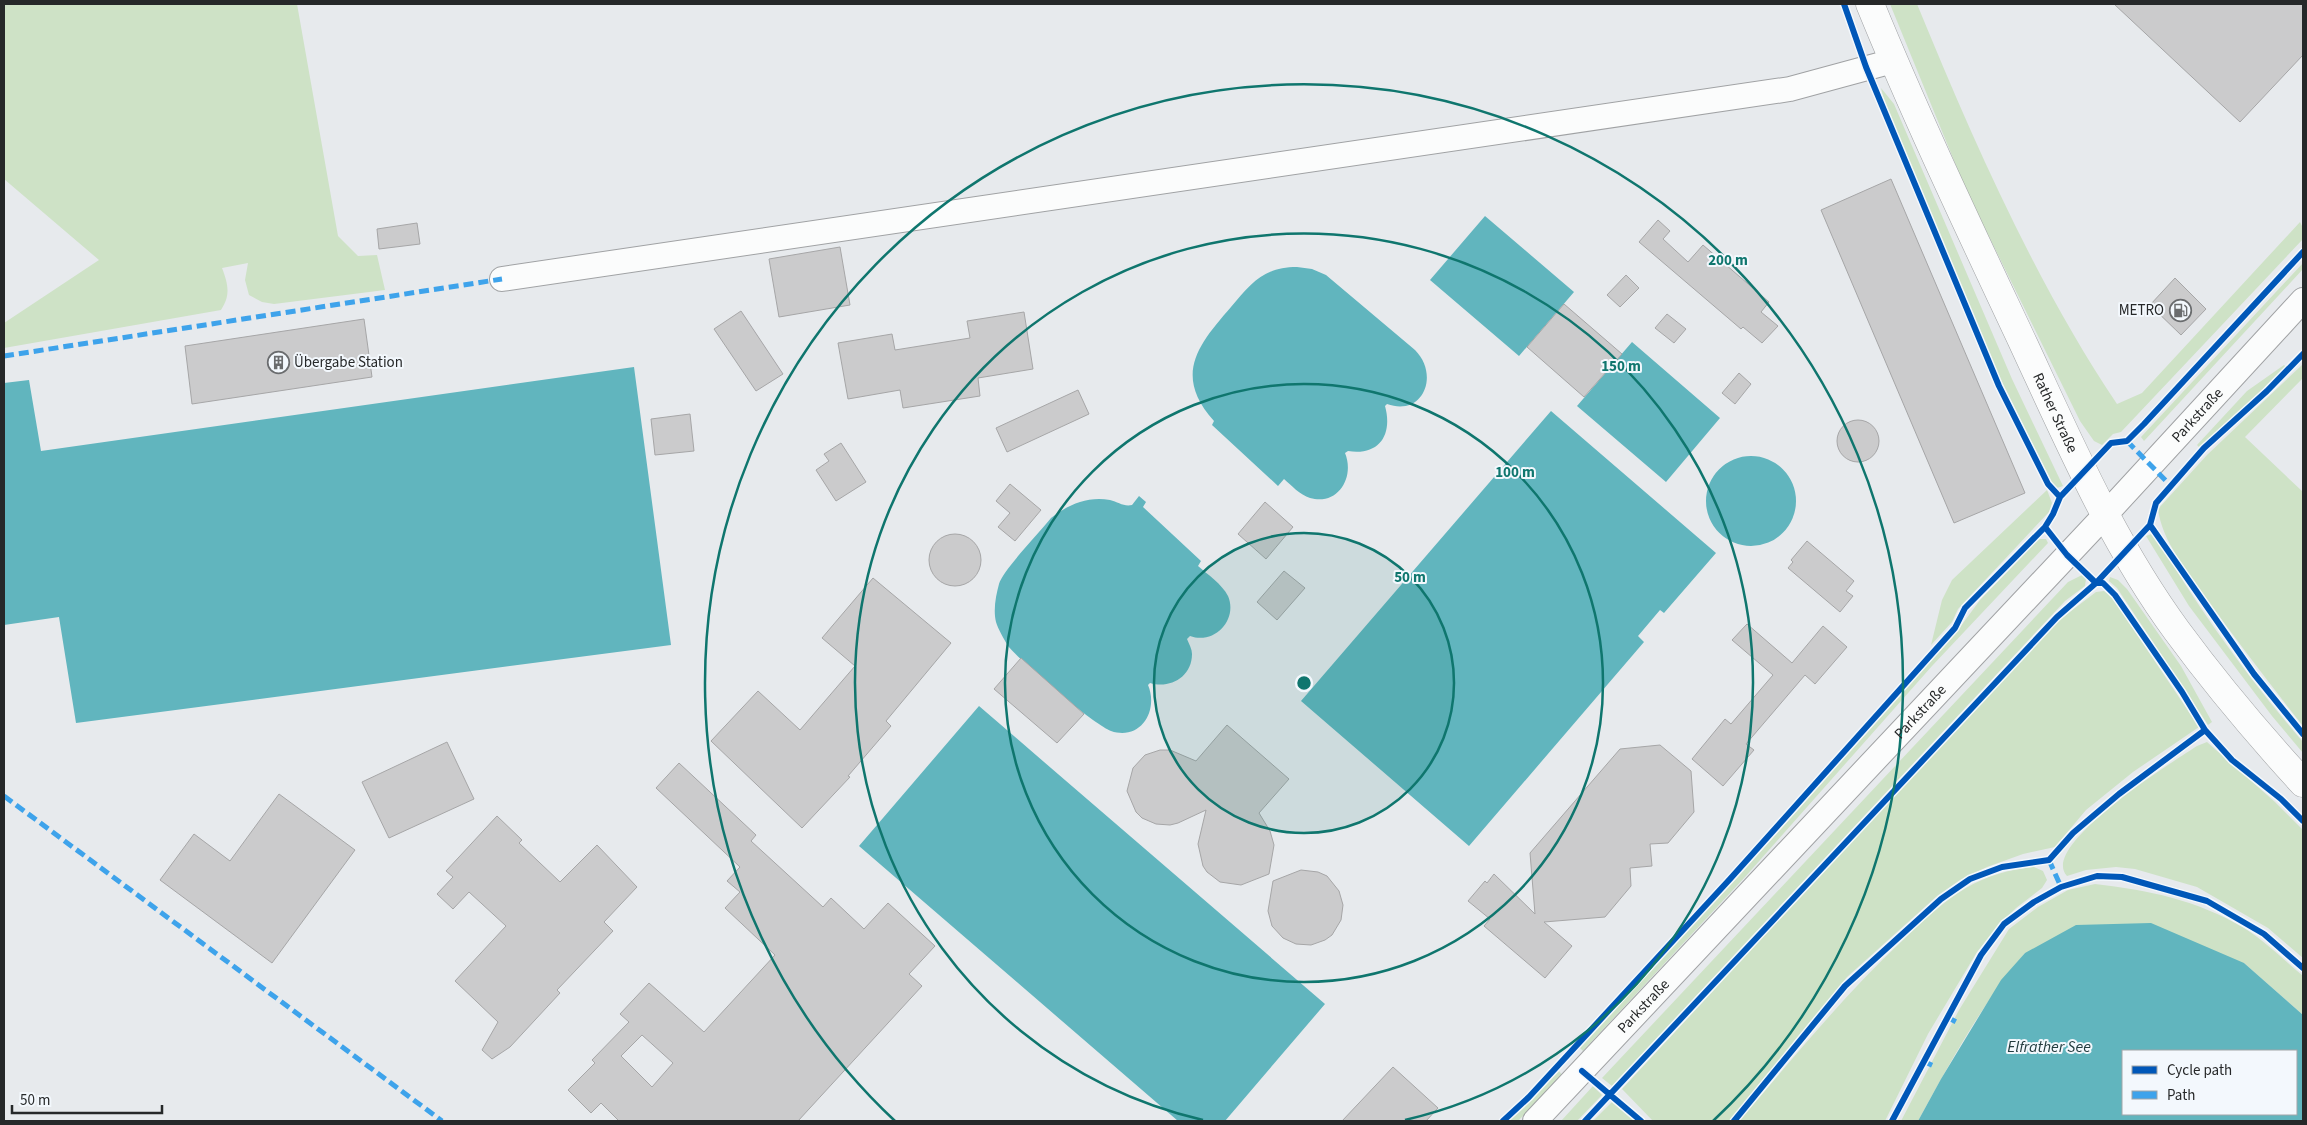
<svg xmlns="http://www.w3.org/2000/svg" width="2307" height="1125" font-family="'Source Sans 3',sans-serif">
	<rect width="100%" height="100%" fill="#e7eaed"/>
	<path fill="#cee2c6" d="M 4,4 L 297,4 L 338,236 L 358,256 L 377,255 L 385,290 L 274,304 L 262,302 L 249,295 L 245,280 L 248,263 L 222,268 C 228,284 231,295 221,310 L 4,348 L 4,323 L 99,260 L 4,179 Z
		M 1890,4 L 1917,4 C 1972,138 2036,284 2117,404 L 2142,393 L 2300,222 L 2303,228 L 2303,239 L 2121,432 L 2113,434 L 2102,445 L 2094,441 L 2080,421 L 1966,190 Z
		M 1881,88 L 1894,104 L 2012,379 L 2063,486 L 2057,488 L 2052,483 L 1996,370 L 1888,116 Z
		M 2303,263 L 2303,269 L 2144,441 L 2141,437 Z
		M 2303,364 L 2303,378 L 2245,437 L 2303,492 L 2303,726 C 2269,683 2236,640 2204,595 C 2186,569 2162,541 2158,509 L 2207,455 Z
		M 2284,365 L 2286,367 L 2200,448 L 2197,445 L 2247,391 Z
		M 2047,490 L 2052,503 L 2049,512 L 1958,609 L 1952,622 L 1931,645 L 1942,600 L 1952,580 Z
		M 2154,533 C 2196,606 2248,678 2303,742 L 2303,753 L 2272,716 L 2189,606 L 2146,536 Z
		M 2039,539 L 2046,539 L 2048,543 L 1932,666 L 1745,877 L 1583,1051 L 1579,1047 L 1738,877 L 1955,634 L 1980,600 Z
		M 2082,575 L 2086,579 L 2085,586 L 2065,601 L 1612,1086 L 1602,1078 L 2068,582 Z
		M 2110,577 L 2118,580 L 2127,589 L 2181,666 L 2212,722 L 2208,725 L 2117,588 L 2109,581 Z
		M 2104,591 L 2111,596 L 2199,727 L 2133,772 L 2086,810 L 2055,847 L 2023,854 L 1987,867 L 1960,880 L 1937,896 L 1847,977 L 1729,1121 L 1653,1121 L 1622,1089 L 2054,624 L 2096,592 Z
		M 2207,742 L 2275,802 L 2303,830 L 2303,958 L 2268,928 L 2197,887 L 2135,869 L 2116,867 L 2086,870 L 2067,876 C 2038,846 2174,761 2197,746 Z
		M 2034,867 L 2043,871 L 2047,880 L 2042,888 L 2016,908 L 1998,926 L 1977,952 L 1928,1034 L 1885,1121 L 1739,1121 C 1792,1060 1843,996 1902,941 C 1922,922 1942,902 1966,888 C 1986,876 2011,869 2034,867 Z
		M 2095,884 C 2148,890 2197,900 2244,928 C 2265,941 2284,960 2303,976 L 2303,1015 L 2244,963 L 2025,953 C 1982,1003 1950,1063 1918,1121 L 1901,1121 L 1959,1010 L 2009,929 L 2038,907 L 2068,890 Z
		M 1559,1071 L 1562,1075 L 1518,1121 L 1509,1121 Z
		M 1593,1086 L 1602,1095 L 1577,1121 L 1561,1121 Z
		M 1613,1101 L 1635,1121 L 1593,1121 Z"/>
	<path fill="#61b5be" fill-rule="evenodd" d="M 1485,216 L 1574,292 L 1519,356 L 1430,280 Z
		M 1297,267 L 1312,269 L 1326,275 L 1415,350 C 1440,375 1423,417 1387,404 L 1385,406 C 1393,435 1379,456 1348,451 L 1345,453 C 1355,477 1338,506 1310,498 C 1300,495 1291,485 1284,479 L 1278,486 L 1212,425 L 1214,421 C 1173,375 1198,345 1231,307 C 1251,284 1263,267 1297,267 Z
		M 1632,342 L 1720,418 L 1666,482 L 1577,406 Z
		M 634,367 L 671,645 L 76,723 L 59,617 L 4,625 L 4,383 L 29,380 L 41,451 Z
		M 1551,411 L 1716,553 L 1664,613 L 1660,610 L 1638,636 L 1644,642 L 1469,846 L 1301,701 Z
		M1706 501a45 45 0 1 1 90 0a45 45 0 1 1-90 0Z
		M 1139,496 L 1146,502 L 1143,507 L 1201,561 L 1198,566 C 1207,574 1222,584 1228,596 C 1238,619 1215,645 1190,636 L 1187,639 C 1189,644 1192,649 1192,654 C 1192,677 1170,689 1150,683 L 1148,685 C 1159,711 1140,741 1111,731 C 1093,724 1021,662 1008,646 C 1004,639 998,629 996,622 C 993,610 996,595 999,584 C 1003,570 1040,532 1051,518 C 1068,505 1087,496 1110,500 C 1118,502 1124,507 1132,505 Z
		M 979,706 L 1325,1004 L 1225,1121 L 1178,1121 L 859,846 Z
		M 2151,923 L 2244,963 L 2303,1015 L 2303,1121 L 1918,1121 L 1941,1079 L 2001,980 L 2025,953 L 2076,925 ZM 2123,1051 L 2296,1051 L 2296,1114 L 2123,1114 Z"/>
	<path fill="#cbcbcc" stroke="#a6a6a7" fill-rule="evenodd" d="M 2114,4 L 2303,4 L 2303,55 L 2240,122 Z
		M 1891,179 L 2025,493 L 1954,523 L 1821,210 Z
		M 1658,220 L 1670,231 L 1663,239 L 1688,262 L 1703,245 L 1769,302 L 1761,312 L 1778,326 L 1762,343 L 1743,327 L 1741,329 L 1639,242 Z
		M 417,223 L 420,244 L 379,249 L 377,229 Z
		M 840,247 L 850,305 L 779,317 L 769,259 Z
		M 1626,275 L 1639,288 L 1620,307 L 1607,295 Z
		M 2175,278 L 2206,309 L 2181,335 L 2150,305 Z
		M 1564,304 L 1622,354 L 1584,397 L 1527,347 Z
		M 741,311 L 783,374 L 756,391 L 714,329 Z
		M 1024,312 L 1033,369 L 978,378 L 980,396 L 903,408 L 900,390 L 848,399 L 838,343 L 892,334 L 895,350 L 970,338 L 967,321 Z
		M 1667,314 L 1686,329 L 1674,343 L 1655,328 Z
		M 364,319 L 372,377 L 192,404 L 185,346 Z
		M 1739,373 L 1751,384 L 1735,404 L 1722,393 Z
		M 1078,390 L 1089,414 L 1007,452 L 996,428 Z
		M 690,414 L 694,451 L 655,455 L 651,419 Z
		M1837 441a21 21 0 1 1 42 0a21 21 0 1 1-42 0Z
		M 841,443 L 866,482 L 836,501 L 816,470 L 829,461 L 824,454 Z
		M 1010,484 L 1041,510 L 1015,541 L 998,527 L 1010,513 L 996,501 Z
		M 1265,502 L 1293,527 L 1266,559 L 1238,534 Z
		M929 560a26 26 0 1 1 52 0a26 26 0 1 1-52 0Z
		M 1807,541 L 1854,581 L 1846,591 L 1853,596 L 1840,612 L 1788,568 L 1793,562 L 1791,560 Z
		M 1284,571 L 1305,588 L 1277,620 L 1257,602 Z
		M 873,578 L 951,643 L 886,721 L 891,726 L 848,776 L 850,777 L 802,828 L 711,741 L 758,691 L 800,730 L 855,666 L 822,638 Z
		M 1747,624 L 1792,663 L 1823,626 L 1847,647 L 1815,684 L 1805,675 L 1746,744 L 1754,750 L 1723,786 L 1692,759 L 1725,719 L 1731,724 L 1773,675 L 1732,640 Z
		M 1021,658 L 1084,714 L 1057,743 L 994,689 Z
		M 1227,725 L 1289,779 L 1259,813 L 1270,831 L 1274,845 L 1269,874 L 1241,885 L 1220,882 L 1207,872 L 1203,866 L 1198,844 L 1206,810 L 1178,823 L 1170,825 L 1156,824 L 1142,818 L 1136,812 L 1127,791 L 1133,768 L 1145,755 L 1160,750 L 1170,750 L 1196,761 Z
		M 447,742 L 474,799 L 389,838 L 362,782 Z
		M 1660,745 L 1691,771 L 1694,812 L 1668,843 L 1650,844 L 1652,866 L 1630,868 L 1631,886 L 1605,917 L 1544,922 L 1572,946 L 1545,978 L 1484,926 L 1490,919 L 1468,901 L 1485,881 L 1487,883 L 1494,874 L 1535,914 L 1530,853 L 1620,749 Z
		M 679,763 L 756,835 L 751,841 L 823,907 L 831,898 L 864,929 L 888,903 L 935,946 L 909,974 L 922,986 L 798,1121 L 619,1121 L 601,1103 L 591,1113 L 568,1090 L 595,1063 L 592,1060 L 629,1022 L 620,1014 L 649,983 L 704,1032 L 775,955 L 725,908 L 740,892 L 727,881 L 740,867 L 656,788 ZM 642,1035 L 673,1063 L 652,1087 L 621,1056 Z
		M 279,794 L 355,850 L 272,963 L 160,880 L 194,834 L 230,861 Z
		M 497,816 L 522,840 L 519,843 L 560,882 L 597,845 L 637,887 L 604,922 L 613,931 L 557,990 L 560,993 L 510,1047 L 492,1059 L 482,1050 L 498,1022 L 455,981 L 506,926 L 469,892 L 453,909 L 437,894 L 453,877 L 446,871 Z
		M 1301,870 L 1318,872 L 1327,876 L 1339,891 L 1343,905 L 1341,920 L 1332,935 L 1325,940 L 1311,945 L 1296,944 L 1283,938 L 1272,926 L 1268,911 L 1273,881 Z
		M 1393,1067 L 1438,1108 L 1426,1121 L 1342,1121 Z"/>
	<g fill="none" stroke-linecap="round" stroke-linejoin="round">
		<defs>
			<g id="street">
				<path d="M 502,279 L 1790,89 L 1893,61"/>
				<path id="s1" d="M 1535,1121 L 2106,514 L 2303,300"/>
			</g>
			<g id="secondary">
				<path id="s2" d="M 1870,4 C 1917,119 1971,232 2024,345 C 2069,442 2113,544 2177,631 C 2216,684 2259,735 2303,783"/>
			</g>
		</defs>
		<use href="#street" stroke="#a0a2a4" stroke-width="26"/>
		<use href="#secondary" stroke="#a0a2a4" stroke-width="29"/>
		<use href="#street" stroke="#fbfcfc" stroke-width="24"/>
		<use href="#secondary" stroke="#fbfcfc" stroke-width="28"/>
		<path stroke="#3ea3eb" stroke-width="5" stroke-dasharray="10 5" stroke-linecap="butt" d="M 4,356 L 502,279
			M 2127,441 L 2170,485
			M 4,796 L 442,1121
			M 2049,860 L 2061,887
			M 1947,1017 L 1960,1024
			M 1923,1061 L 1936,1067"/>
		<defs>
			<path id="cycleway" d="M 1844,4 L 1866,67 L 1999,386 L 2048,484 L 2060,497
				M 2150,525 L 2254,674 L 2303,734
				M 2045,527 L 2067,555 L 2096,583 L 2103,583 L 2115,595 L 2182,692 L 2205,730 L 2232,760 L 2281,799 L 2303,821
				M 1582,1071 L 1641,1121
				M 1503,1121 L 1529,1097 L 1730,879 L 1955,628 L 1965,608 L 2045,527 L 2053,514 L 2060,497 L 2111,443 L 2127,441 L 2144,424 L 2303,252
				M 1585,1121 L 2057,617 L 2096,583 L 2150,525 L 2156,503 L 2204,448 L 2267,391 L 2303,354
				M 1734,1121 L 1845,986 L 1941,899 L 1970,879 L 2002,867 L 2049,860 L 2073,833 L 2119,794 L 2205,730
				M 1892,1121 L 1981,955 L 2004,924 L 2034,902 L 2061,887 L 2097,876 L 2122,877 L 2207,901 L 2264,934 L 2303,968"/>
		</defs>
		<use href="#cycleway" stroke="#f3f8fd" stroke-width="9"/>
		<use href="#cycleway" stroke="#0057b8" stroke-width="6"/>
	</g>
	<circle cx="1304" cy="683" r="150" fill="#0f766e" fill-opacity=".12"/>
	<g fill="none" stroke="#0f766e" stroke-width="2.5">
		<circle cx="1304" cy="683" r="150"/>
		<circle cx="1304" cy="683" r="299"/>
		<path d="M1203 1120A449 449 0 1 1 1405 1120"/>
		<path d="M895 1121A599 599 0 1 1 1713 1121"/>
	</g>
	<defs>
		<symbol id="fuel-ring" viewBox="-11 -11 22 22"><circle r="9.5" fill="#f3f8fd" stroke="#6a6c6e" stroke-width="1.5"/><path d="M-5.5-6h7V0h2V4h1.3V-2.5L3-4.5l.8-.8L6-3V5H2.5V1h-1V6h-7ZM-4.2-4.7v3.2H.2V-4.7Z" fill="#6a6c6e"/></symbol>
		<symbol id="building-ring" viewBox="-11 -11 22 22"><circle r="9.5" fill="#f3f8fd" stroke="#6a6c6e" stroke-width="1.5"/><path d="M-4-6H4V6H1V3H-1V6H-4ZM-2.5-4.3h1.7v1.8h-1.7ZM.8-4.3h1.7v1.8H.8ZM-2.5-1h1.7V.8h-1.7ZM.8-1h1.7V.8H.8Z" fill="#6a6c6e"/></symbol>
	</defs>
	<g fill-rule="evenodd">
		<use href="#fuel-ring" x="2168" y="298" width="25" height="25"/>
		<use href="#building-ring" x="266" y="350" width="25" height="25"/>
	</g>
	<g text-anchor="middle" stroke-width="4" stroke-linejoin="round" paint-order="stroke">
		<g font-size="15" fill="#262829" stroke="#f3f8fd" text-anchor="end">
			<text x="2164" y="315">METRO</text>
			<text x="294" y="367" text-anchor="start">Übergabe Station</text>
		</g>
		<g font-size="15" fill="#262829" stroke="#f3f8fd">
			<text dy="5" stroke="none"><textPath href="#s2" startOffset="449">Rather Straße</textPath></text>
			<text dy="5" stroke="none"><textPath href="#s1" startOffset="968">Parkstraße</textPath></text>
			<text dy="5" stroke="none"><textPath href="#s1" startOffset="562">Parkstraße</textPath></text>
			<text dy="5" stroke="none"><textPath href="#s1" startOffset="158">Parkstraße</textPath></text>
		</g>
		<g font-size="16" font-style="italic" fill="#233c3f" stroke="#f3f8fd">
			<text x="2049" y="1052">Elfrather See</text>
		</g>
	</g>
	<circle cx="1304" cy="683" r="8" fill="#0f766e" stroke="#f3f8fd" stroke-width="2.5"/>
	<g font-size="15" text-anchor="middle" font-weight="bold" fill="#0f766e" stroke="#f3f8fd" stroke-width="4" stroke-linejoin="round" paint-order="stroke">
		<text x="1728" y="265">200 m</text>
		<text x="1621" y="371">150 m</text>
		<text x="1515" y="477">100 m</text>
		<text x="1410" y="582">50 m</text>
	</g>
	<rect width="2307" height="1125" fill="none" stroke="#262829" stroke-width="10"/>
	<rect x="2122" y="1050" width="175" height="65" fill="#f3f8fd" stroke="#a1a5a8"/>
	<rect x="2132" y="1066" width="25" height="8" fill="#0057b8" stroke="#a1a5a8"/>
	<text x="2167" y="1075" font-size="15" fill="#262829">Cycle path</text>
	<rect x="2132" y="1091" width="25" height="8" fill="#3ea3eb" stroke="#a1a5a8"/>
	<text x="2167" y="1100" font-size="15" fill="#262829">Path</text>
	<path d="M12 1105v8h150v-8" fill="none" stroke="#262829" stroke-width="2.5"/>
	<text x="20" y="1105" font-size="15" fill="#262829" stroke="#f3f8fd" stroke-width="4" paint-order="stroke">50 m</text>
</svg>
